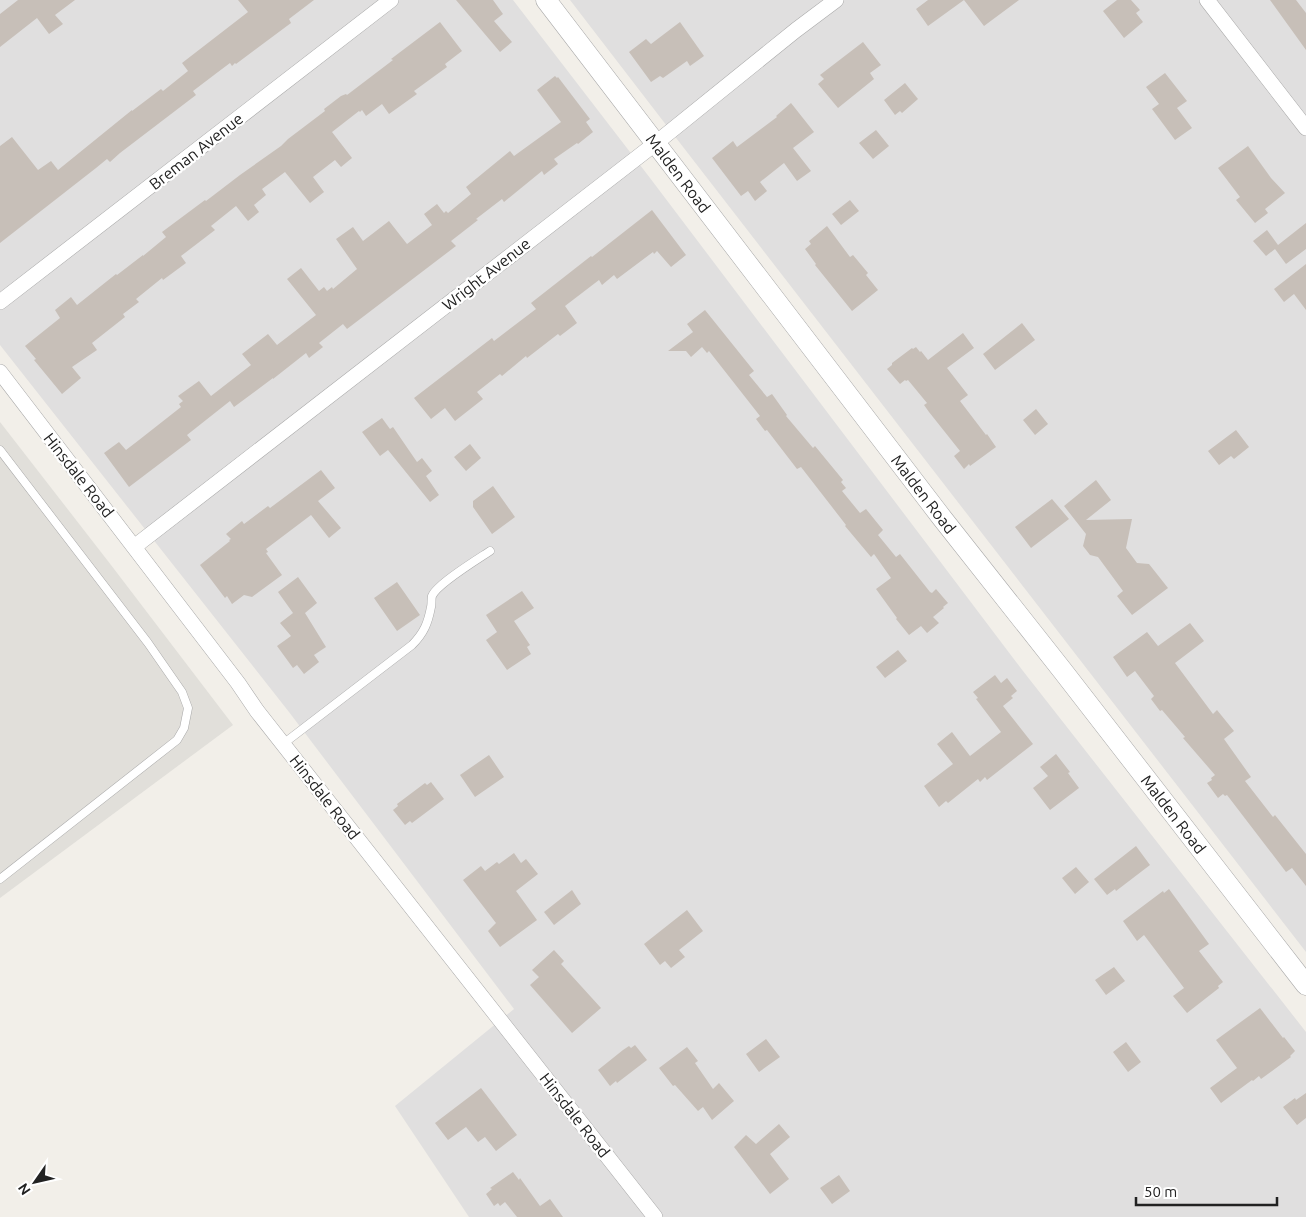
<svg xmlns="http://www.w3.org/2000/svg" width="1306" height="1217" font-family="Ubuntu,sans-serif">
	<rect width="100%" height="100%" fill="#f2efe9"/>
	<path fill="#e0dfdf" d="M 0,0 L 513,0 L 650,178 L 1023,671 L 1306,1032 L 1306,1217 L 469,1217 L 395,1106 L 514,1009 L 289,712 L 0,345 Z
		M 570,0 L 1306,0 L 1306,952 L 680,143 Z"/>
	<path fill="#e1dfda" d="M 0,422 L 111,565 L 233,725 L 0,898 Z"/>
	<path fill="#c7bfb8" d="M 18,0 L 75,0 L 55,15 L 63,24 L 49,34 L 37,18 L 0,47 L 0,14 Z
		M 238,0 L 314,0 L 289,19 L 291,23 L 236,64 L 235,63 L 232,66 L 230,63 L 218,72 L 193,91 L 196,95 L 120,153 L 110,162 L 107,159 L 96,168 L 0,243 L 0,146 L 12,137 L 38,170 L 51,161 L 58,170 L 132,110 L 132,111 L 161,89 L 163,91 L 188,71 L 182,63 L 248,12 Z
		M 456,0 L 493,0 L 503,14 L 494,21 L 512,42 L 500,52 Z
		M 928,0 L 964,0 L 928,26 L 916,9 Z
		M 964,0 L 1019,0 L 984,26 Z
		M 1117,0 L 1131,0 L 1140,10 L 1136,13 L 1143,22 L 1124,38 L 1103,11 Z
		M 1270,0 L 1296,0 L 1306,13 L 1306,50 Z
		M 440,22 L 462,51 L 445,64 L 447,67 L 414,91 L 417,94 L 389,114 L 382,104 L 366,116 L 362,110 L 360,112 L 359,111 L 332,132 L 352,158 L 341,167 L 335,160 L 313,177 L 324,192 L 310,203 L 285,172 L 262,189 L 266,195 L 254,205 L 259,212 L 248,221 L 236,206 L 211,226 L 215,230 L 181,256 L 186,263 L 163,280 L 162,278 L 136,299 L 139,302 L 123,314 L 125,317 L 92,343 L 97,350 L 72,367 L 81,378 L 62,394 L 34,360 L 36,359 L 25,346 L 60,318 L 55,310 L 71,297 L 77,305 L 116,274 L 117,275 L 143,255 L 143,256 L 166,237 L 162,232 L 205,200 L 206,201 L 240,175 L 281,146 L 288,139 L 325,111 L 324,109 L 341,96 L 346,94 L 347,95 L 393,60 L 391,59 Z
		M 680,22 L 704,56 L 690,66 L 687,61 L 663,78 L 660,76 L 651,82 L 629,52 L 646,39 L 651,44 Z
		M 863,42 L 881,65 L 870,73 L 874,79 L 838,108 L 818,84 L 824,79 L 820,75 Z
		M 1165,73 L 1187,101 L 1177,108 L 1192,128 L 1175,140 L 1152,109 L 1159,104 L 1146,87 Z
		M 555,76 L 557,78 L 558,77 L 590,119 L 586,122 L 593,132 L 578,144 L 577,143 L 554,159 L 558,164 L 544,175 L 542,171 L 504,202 L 502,199 L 476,219 L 478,220 L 451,241 L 456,246 L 347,329 L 343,324 L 319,343 L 323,347 L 309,358 L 306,353 L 273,379 L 273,378 L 234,407 L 230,401 L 187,435 L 191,440 L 129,487 L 104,453 L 119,442 L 126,450 L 139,440 L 181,407 L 179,404 L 183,401 L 178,396 L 199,381 L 211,396 L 251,365 L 242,354 L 268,334 L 277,345 L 316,315 L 287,279 L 301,268 L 319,291 L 324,287 L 327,291 L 332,287 L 333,289 L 357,269 L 336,239 L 353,227 L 363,241 L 389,221 L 407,244 L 432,225 L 424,214 L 437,204 L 444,213 L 446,211 L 448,213 L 471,194 L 466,187 L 510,151 L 514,156 L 561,122 L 537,90 Z
		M 905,83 L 918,99 L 902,113 L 900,111 L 895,115 L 884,100 Z
		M 791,103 L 814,132 L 793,148 L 811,171 L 797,181 L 784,163 L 760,182 L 767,191 L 755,201 L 748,191 L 741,196 L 712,158 L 733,141 L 737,147 L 777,117 L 776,116 Z
		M 876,130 L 889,146 L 873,159 L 859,143 Z
		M 1248,146 L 1271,178 L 1285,193 L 1265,209 L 1268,213 L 1255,223 L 1236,200 L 1240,197 L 1218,168 Z
		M 850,200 L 859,211 L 841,225 L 832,214 Z
		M 652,210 L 686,255 L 671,267 L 657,251 L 654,254 L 653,252 L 617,279 L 614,275 L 602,285 L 599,280 L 565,306 L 577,323 L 560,336 L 558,334 L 527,358 L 526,356 L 502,376 L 500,374 L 477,392 L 483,399 L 455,421 L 445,408 L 431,419 L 414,398 L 492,338 L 494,341 L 536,309 L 531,303 L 591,256 L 592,257 Z
		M 1306,223 L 1306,249 L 1286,264 L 1275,249 L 1266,256 L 1253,241 L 1267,230 L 1278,245 Z
		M 827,226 L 850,257 L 853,255 L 868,273 L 866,275 L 878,290 L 852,311 L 815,265 L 816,264 L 805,249 L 811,244 L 809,241 Z
		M 1306,264 L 1306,310 L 1294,294 L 1284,302 L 1274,289 Z
		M 705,310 L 754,371 L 749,375 L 767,397 L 772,394 L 787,415 L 786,416 L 813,448 L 815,446 L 843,480 L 841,482 L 846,488 L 842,491 L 860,513 L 866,509 L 883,530 L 878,535 L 896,557 L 900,554 L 930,592 L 932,593 L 936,589 L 948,603 L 943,607 L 944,608 L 933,617 L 939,623 L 927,633 L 921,626 L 909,635 L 896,619 L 897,618 L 876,589 L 891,578 L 874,554 L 871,557 L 845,526 L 846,525 L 801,467 L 797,469 L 767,430 L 765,431 L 756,419 L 760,416 L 709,351 L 707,353 L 702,347 L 691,357 L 686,351 L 668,351 L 693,332 L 687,324 Z
		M 1022,323 L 1035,340 L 995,370 L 983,354 Z
		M 963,333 L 974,348 L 947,368 L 968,395 L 960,401 L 986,435 L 987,434 L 996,447 L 970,466 L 969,464 L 964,469 L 954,456 L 960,451 L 929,412 L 924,405 L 927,403 L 908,380 L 906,381 L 905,380 L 900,384 L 887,369 L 892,365 L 892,363 L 912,348 L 913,349 L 916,347 L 920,352 L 921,351 L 928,360 Z
		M 1036,409 L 1048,424 L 1035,435 L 1023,420 Z
		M 382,418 L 390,429 L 393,427 L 417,462 L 422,458 L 432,471 L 426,476 L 439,495 L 430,502 L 388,450 L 380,456 L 362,432 Z
		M 1236,430 L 1249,447 L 1234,459 L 1231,456 L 1219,465 L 1208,451 Z
		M 470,444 L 481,458 L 466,471 L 454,457 Z
		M 321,470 L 335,488 L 318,501 L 341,528 L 329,538 L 311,515 L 266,549 L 268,552 L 266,553 L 282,575 L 252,597 L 244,595 L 232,604 L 227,596 L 225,598 L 200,565 L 230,541 L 229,540 L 231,539 L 226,534 L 242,521 L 244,524 L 268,506 L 270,508 Z
		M 1096,480 L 1111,500 L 1086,520 L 1132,519 L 1126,548 L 1137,563 L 1149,564 L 1168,588 L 1132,615 L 1117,596 L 1123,591 L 1098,557 L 1090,555 L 1083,546 L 1086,534 L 1064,506 Z
		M 493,486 L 515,517 L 492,534 L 473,507 L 473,501 Z
		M 1052,499 L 1069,519 L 1031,548 L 1015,527 Z
		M 298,577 L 317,603 L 305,613 L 326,647 L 314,655 L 319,662 L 304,674 L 297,665 L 293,668 L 277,646 L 291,636 L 280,623 L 293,613 L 278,592 Z
		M 397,582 L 420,615 L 397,631 L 374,598 Z
		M 522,591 L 534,608 L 514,621 L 530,645 L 527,647 L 531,654 L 507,670 L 486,640 L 497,632 L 486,615 Z
		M 1190,623 L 1204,641 L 1175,663 L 1213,714 L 1217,710 L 1234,731 L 1224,739 L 1251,777 L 1245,781 L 1273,817 L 1275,815 L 1306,854 L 1306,886 L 1292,868 L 1286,872 L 1227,795 L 1225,796 L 1223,794 L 1218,798 L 1207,783 L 1212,780 L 1211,778 L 1215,775 L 1183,738 L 1185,737 L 1162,710 L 1160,711 L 1151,699 L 1154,696 L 1135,671 L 1127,677 L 1113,657 L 1147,632 L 1158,646 Z
		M 898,650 L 907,661 L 885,678 L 876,667 Z
		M 995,675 L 1001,683 L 1007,678 L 1017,691 L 1011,696 L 1013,698 L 1003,706 L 1033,744 L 987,780 L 985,777 L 980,782 L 978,779 L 948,803 L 946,801 L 939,807 L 924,786 L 953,764 L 937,744 L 952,732 L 970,756 L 1001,732 L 976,699 L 978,698 L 973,692 Z
		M 1056,754 L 1070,772 L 1068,773 L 1079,788 L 1050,810 L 1033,788 L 1048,776 L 1040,767 Z
		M 489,755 L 504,777 L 475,797 L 460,775 Z
		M 431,782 L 444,799 L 412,823 L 410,821 L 405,825 L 393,810 L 398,806 L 397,804 L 425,783 L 427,785 Z
		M 1136,846 L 1150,865 L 1116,891 L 1115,889 L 1107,895 L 1094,879 Z
		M 514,853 L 521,863 L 526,859 L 538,874 L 516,891 L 537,920 L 500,947 L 488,931 L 496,923 L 463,880 L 481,866 L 485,871 L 497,862 L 499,864 Z
		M 1076,867 L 1089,882 L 1075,894 L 1062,878 Z
		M 1169,889 L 1209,944 L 1199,951 L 1223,982 L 1218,986 L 1219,988 L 1187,1013 L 1173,996 L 1184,988 L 1144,935 L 1137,941 L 1123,921 L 1163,891 L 1164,893 Z
		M 572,890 L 581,904 L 554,925 L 544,912 Z
		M 687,910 L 703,931 L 679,950 L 685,957 L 671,968 L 665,961 L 660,965 L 644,944 Z
		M 554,950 L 564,961 L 561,964 L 601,1008 L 572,1033 L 530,985 L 539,977 L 532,970 Z
		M 1114,967 L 1125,981 L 1106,995 L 1095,980 Z
		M 1260,1008 L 1283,1038 L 1284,1037 L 1295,1051 L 1290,1056 L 1291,1057 L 1261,1079 L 1259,1076 L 1253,1081 L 1252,1080 L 1221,1103 L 1210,1088 L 1237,1068 L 1216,1040 Z
		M 766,1039 L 780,1057 L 759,1072 L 746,1054 Z
		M 1126,1042 L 1141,1062 L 1128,1072 L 1113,1052 Z
		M 635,1045 L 647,1060 L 617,1083 L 616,1081 L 610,1086 L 598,1070 L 623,1050 L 629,1046 L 631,1048 Z
		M 687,1047 L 698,1061 L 695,1063 L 713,1089 L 719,1083 L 734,1101 L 712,1120 L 703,1107 L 698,1111 L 675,1085 L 673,1086 L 659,1068 Z
		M 481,1088 L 517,1135 L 496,1151 L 485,1137 L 478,1142 L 466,1127 L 448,1140 L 435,1123 Z
		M 1306,1093 L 1306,1118 L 1297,1125 L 1283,1107 L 1295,1098 L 1296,1100 Z
		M 779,1124 L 790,1137 L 770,1154 L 789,1179 L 770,1194 L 734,1147 L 746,1135 L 756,1144 Z
		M 513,1172 L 519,1180 L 520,1178 L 540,1206 L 550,1199 L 563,1217 L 517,1217 L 505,1202 L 500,1206 L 498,1203 L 494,1206 L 486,1194 L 492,1189 L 490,1188 Z
		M 839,1175 L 850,1191 L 832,1204 L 820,1188 Z"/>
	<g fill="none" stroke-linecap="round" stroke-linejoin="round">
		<defs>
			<path id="service" d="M 0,450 L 148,643 L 182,692 L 188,708 L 184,728 L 177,740 L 0,879
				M 283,744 L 412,645 C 424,633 428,623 431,607 C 432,604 431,599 432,596 C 437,584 478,559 490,551"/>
			<path id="minor" d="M 1207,0 L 1306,128
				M 0,302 L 391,0
				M 0,372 L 238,683 L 257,711 L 655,1217
				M 134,547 L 656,143 L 796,30 L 836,0"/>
			<g id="tertiary">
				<path id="s1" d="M 546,0 L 942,518 L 1062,670 L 1306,985"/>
			</g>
		</defs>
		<use href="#service" stroke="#a9a9a9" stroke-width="9"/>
		<use href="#minor" stroke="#a9a9a9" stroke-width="16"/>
		<use href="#tertiary" stroke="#a9a9a9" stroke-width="21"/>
		<use href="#service" stroke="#fff" stroke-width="8"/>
		<use href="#minor" stroke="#fff" stroke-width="15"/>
		<use href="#tertiary" stroke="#fff" stroke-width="20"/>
	</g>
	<g text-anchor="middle" stroke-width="4.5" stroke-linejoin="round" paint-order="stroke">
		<g font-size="16" fill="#222" stroke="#fff">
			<text transform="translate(196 151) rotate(-38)" y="6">Breman Avenue</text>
			<text dy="6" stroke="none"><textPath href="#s1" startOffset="218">Malden Road</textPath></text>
			<text transform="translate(486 274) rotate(-38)" y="6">Wright Avenue</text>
			<text transform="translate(79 475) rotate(52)" y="6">Hinsdale Road</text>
			<text dy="6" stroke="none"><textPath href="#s1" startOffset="622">Malden Road</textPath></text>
			<text transform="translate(325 797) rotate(52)" y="6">Hinsdale Road</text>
			<text dy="6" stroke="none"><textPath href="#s1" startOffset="1028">Malden Road</textPath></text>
			<text transform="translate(575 1115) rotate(52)" y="6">Hinsdale Road</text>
		</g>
	</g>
	<g transform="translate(35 1182) rotate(236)" stroke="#ffffff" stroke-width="4" paint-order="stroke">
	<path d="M0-4L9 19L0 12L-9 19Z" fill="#222222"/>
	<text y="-8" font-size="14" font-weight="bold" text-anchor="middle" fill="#222222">N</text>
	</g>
	<path d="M1136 1197v8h141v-8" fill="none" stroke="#222222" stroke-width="2.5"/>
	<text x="1144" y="1197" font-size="15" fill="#222222" stroke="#ffffff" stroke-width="4" paint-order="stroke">50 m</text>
</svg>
